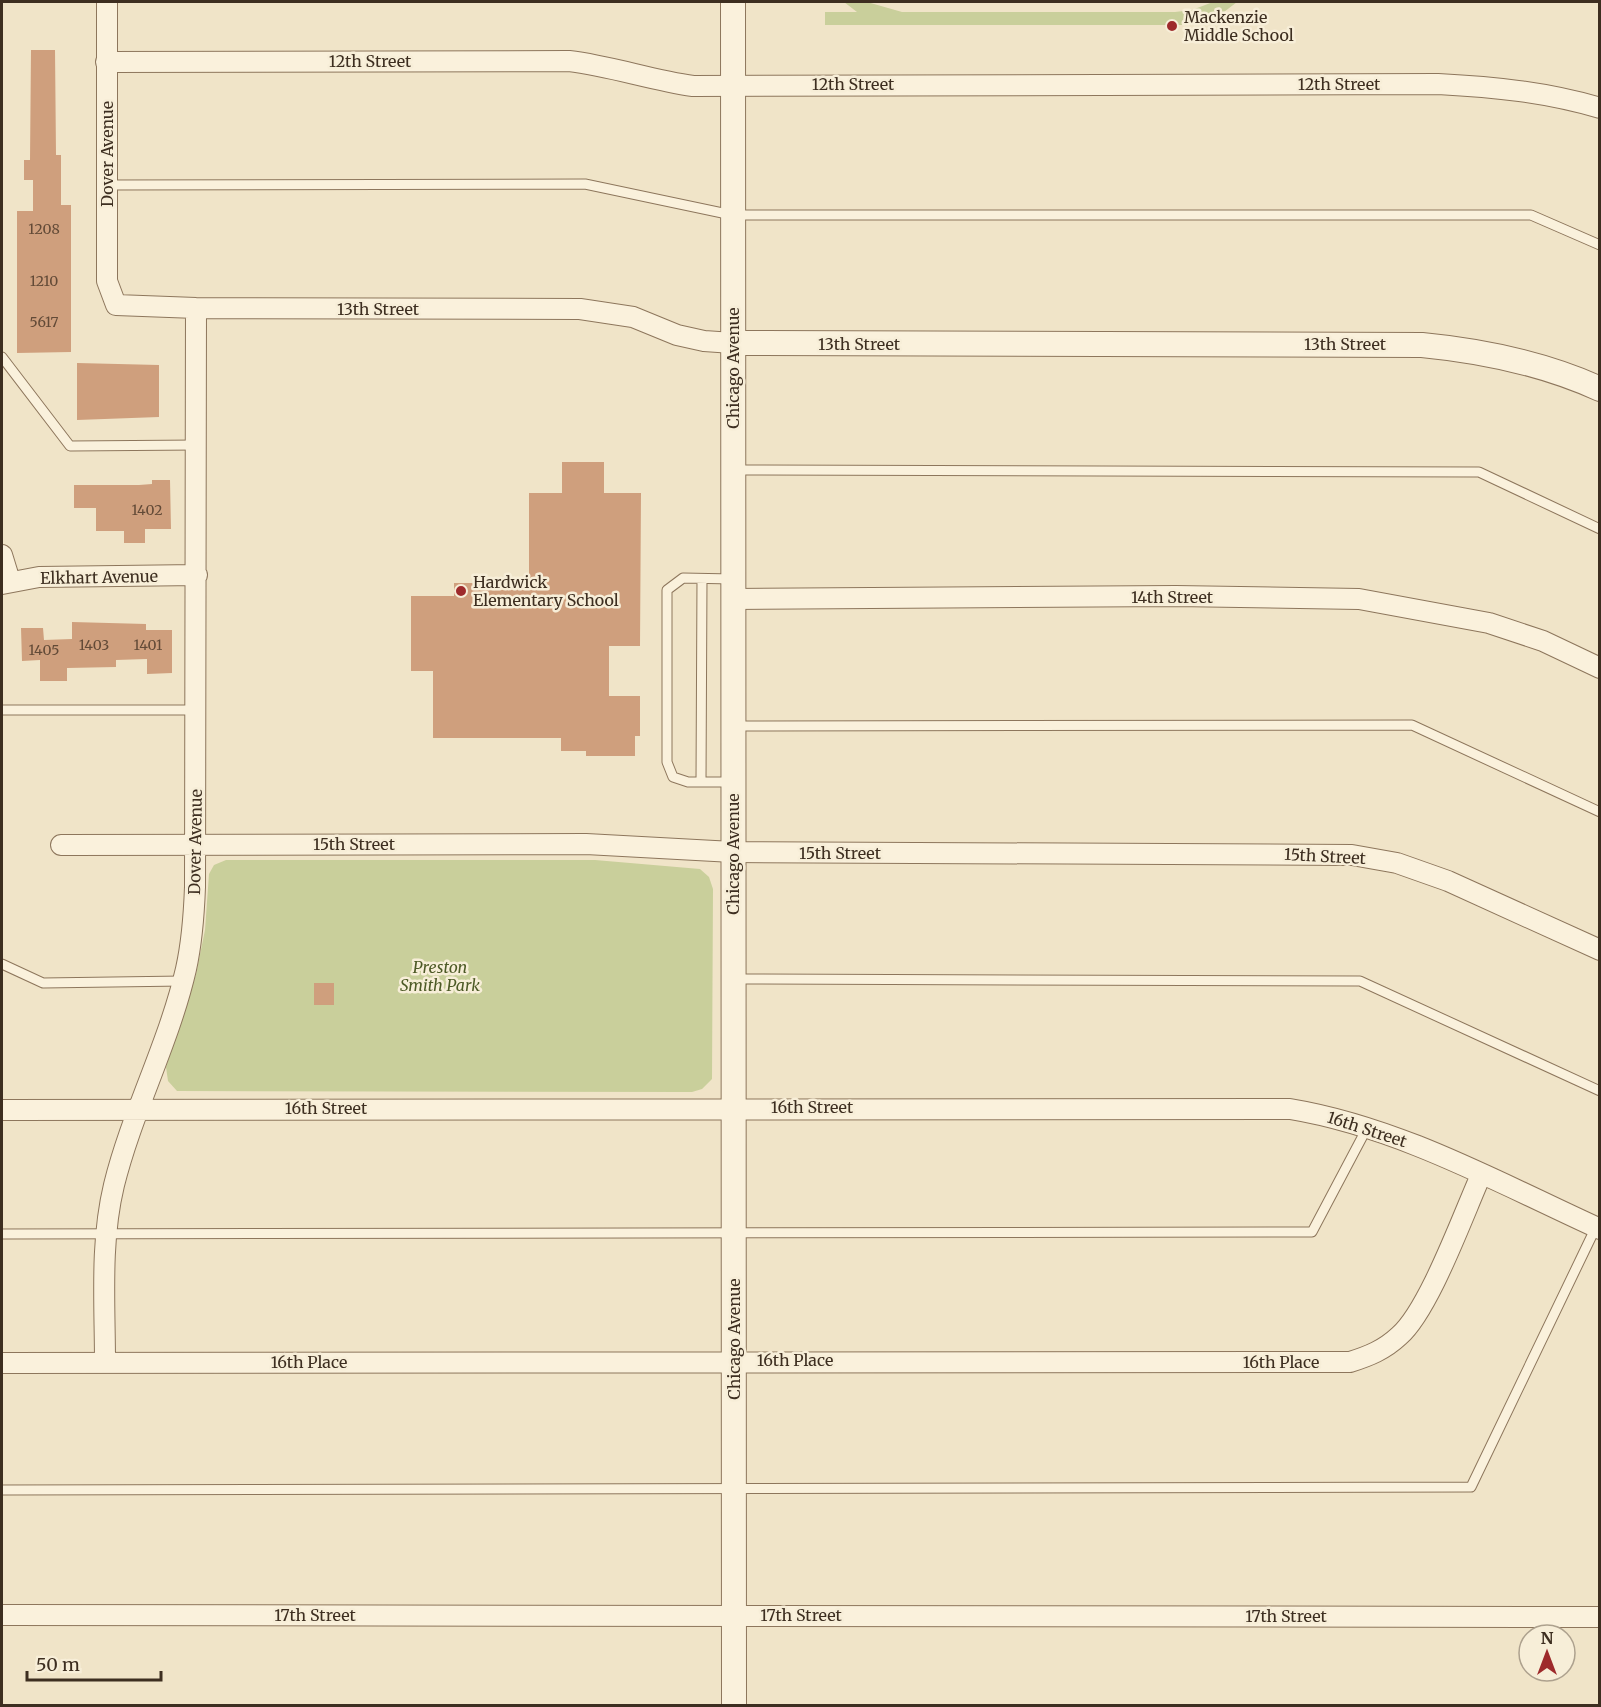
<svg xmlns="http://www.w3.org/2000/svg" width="1601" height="1707" font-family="Merriweather,serif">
	<rect width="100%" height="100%" fill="#f0e4c8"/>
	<path fill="#c9cf9b" d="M 844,2 L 867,2 L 902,12 L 1175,12 L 1192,10 L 1213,2 L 1237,2 L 1224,12 L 1255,12 L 1255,25 L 825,25 L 825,12 L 857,12 Z
		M 226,860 L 595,860 L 700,869 L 709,877 L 713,889 L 712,1079 L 702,1089 L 692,1092 L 177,1091 L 168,1081 L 166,1067 L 196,974 L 205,930 L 209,874 L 214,865 Z"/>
	<path fill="#cf9f7d" d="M 31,50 L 55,50 L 56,155 L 61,155 L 61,205 L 71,205 L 71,352 L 17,353 L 17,211 L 33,211 L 33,180 L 24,180 L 24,160 L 30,160 Z
		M 77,363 L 159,365 L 159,417 L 77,420 Z
		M 562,462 L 604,462 L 604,493 L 641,493 L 640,646 L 609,646 L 609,696 L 640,696 L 640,736 L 635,736 L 635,756 L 586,756 L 586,751 L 561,751 L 561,738 L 433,738 L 433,671 L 411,671 L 411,596 L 454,596 L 454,583 L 529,583 L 529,493 L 562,493 Z
		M 152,480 L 170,480 L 171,529 L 145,529 L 145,543 L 124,543 L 124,531 L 96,531 L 96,508 L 74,508 L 74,485 L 139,485 L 152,484 Z
		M 72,622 L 146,624 L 146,630 L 172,630 L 172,673 L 147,674 L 147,659 L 116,660 L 116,667 L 67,668 L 67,681 L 40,681 L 40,660 L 22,661 L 21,628 L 43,628 L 44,640 L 72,639 Z
		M 314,983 L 334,983 L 334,1005 L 314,1005 Z"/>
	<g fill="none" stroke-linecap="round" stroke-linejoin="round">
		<defs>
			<path id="service" d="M 107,185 L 585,184 L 732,215 L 1531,215 L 1600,245
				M 2,357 L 70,446 L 197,445
				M 736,470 L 1479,472 L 1600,529
				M 733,579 L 683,578 L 667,590 L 667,762 L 673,777 L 688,782 L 733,782
				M 2,710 L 196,710
				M 735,726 L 1412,725 L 1600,812
				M 701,782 L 702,579
				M 2,964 L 43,983 L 183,981
				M 736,979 L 1360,981 L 1600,1091
				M 2,1234 L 1312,1232 L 1367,1128
				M 2,1490 L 1471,1487 L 1596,1227"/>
			<path id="minor" d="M 107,2 L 107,281 L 116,305 L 196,308 L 580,309 L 633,317 L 677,335 L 704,341 L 733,343
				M 106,62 L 569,61 C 611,66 651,80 693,86 L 1438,84 C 1494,87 1546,92 1600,108
				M 2,555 L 10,581
				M 2,584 L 39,577 L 197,575
				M 733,599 L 1176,596 L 1359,599 L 1489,623 L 1543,641 L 1600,668
				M 61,845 L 586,844 L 733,852 L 1352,855 L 1397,863 L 1448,881 L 1600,950
				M 2,1110 L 1290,1109 C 1399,1127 1499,1183 1600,1229
				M 2,1363 L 1350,1362 C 1369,1356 1384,1350 1399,1336 C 1429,1310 1463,1215 1481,1175
				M 105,1363 C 105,1304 100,1243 114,1185 C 132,1112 169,1043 186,969 C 192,942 194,914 195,887 L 196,308
				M 2,1615 L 1600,1617"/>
			<path id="tertiary" d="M 733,2 L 734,1706
				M 733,343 L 1422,345 C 1484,351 1543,363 1600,389"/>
		</defs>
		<use href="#service" stroke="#8d765c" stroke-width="11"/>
		<use href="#minor" stroke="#8d765c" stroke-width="22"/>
		<use href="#tertiary" stroke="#8d765c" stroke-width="26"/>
		<use href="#service" stroke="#faf1dc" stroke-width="9"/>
		<use href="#minor" stroke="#faf1dc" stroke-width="20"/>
		<use href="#tertiary" stroke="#faf1dc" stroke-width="24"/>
	</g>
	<g fill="#9e2a2b" stroke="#f7eed8" stroke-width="2">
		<circle cx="1172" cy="26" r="6"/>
		<circle cx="461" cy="591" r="6"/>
	</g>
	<g text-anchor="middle" stroke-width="5" stroke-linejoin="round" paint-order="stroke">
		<g font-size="14" fill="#624a37">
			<text x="44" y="234">1208</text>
			<text x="44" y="286">1210</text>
			<text x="44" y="327">5617</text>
			<text x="147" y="515">1402</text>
			<text x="94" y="650">1403</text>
			<text x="148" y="650">1401</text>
			<text x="44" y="655">1405</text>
		</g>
		<g font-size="16" fill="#3d2e20" stroke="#f7eed8" text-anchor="start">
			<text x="1184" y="23">Mackenzie<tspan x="1184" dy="18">Middle School</tspan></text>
			<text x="473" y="588">Hardwick<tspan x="473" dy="18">Elementary School</tspan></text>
		</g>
		<g font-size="16" fill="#3d2e20" stroke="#f7eed8">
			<text x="370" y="67">12th Street</text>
			<text x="853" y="90">12th Street</text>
			<text x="1339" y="90">12th Street</text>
			<text transform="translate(107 154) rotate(-90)" y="6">Dover Avenue</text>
			<text x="378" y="315">13th Street</text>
			<text x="859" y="350">13th Street</text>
			<text x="1345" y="350">13th Street</text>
			<text transform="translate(733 368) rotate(-90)" y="6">Chicago Avenue</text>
			<text transform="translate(99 577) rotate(-1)" y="6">Elkhart Avenue</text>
			<text x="1172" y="603">14th Street</text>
			<text transform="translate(195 842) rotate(-89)" y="6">Dover Avenue</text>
			<text x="354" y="850">15th Street</text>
			<text x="840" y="859">15th Street</text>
			<text transform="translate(733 854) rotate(-90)" y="6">Chicago Avenue</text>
			<text transform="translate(1325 856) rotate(3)" y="6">15th Street</text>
			<text x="812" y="1113">16th Street</text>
			<text x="326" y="1114">16th Street</text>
			<text transform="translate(1367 1129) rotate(18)" y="6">16th Street</text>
			<text transform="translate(734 1339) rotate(-90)" y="6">Chicago Avenue</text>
			<text x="795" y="1366">16th Place</text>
			<text x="309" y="1368">16th Place</text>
			<text x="1281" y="1368">16th Place</text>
			<text x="315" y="1621">17th Street</text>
			<text x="801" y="1621">17th Street</text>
			<text x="1286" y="1622">17th Street</text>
		</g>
		<g font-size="16" font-style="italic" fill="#4d5a26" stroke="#f7eed8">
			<text x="440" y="973">Preston<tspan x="440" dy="18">Smith Park</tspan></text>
		</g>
	</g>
	<rect width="1601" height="1707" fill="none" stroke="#3d2e20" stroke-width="6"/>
	<g transform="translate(1547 1653)"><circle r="28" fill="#f7eed8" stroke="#ada18e" stroke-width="1.5"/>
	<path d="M0-4.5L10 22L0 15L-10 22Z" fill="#9e2a2b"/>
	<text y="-9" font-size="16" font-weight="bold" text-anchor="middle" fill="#3d2e20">N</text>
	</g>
	<path d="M27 1671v9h134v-9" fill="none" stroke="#3d2e20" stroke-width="3"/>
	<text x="36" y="1671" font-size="18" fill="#3d2e20" stroke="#f7eed8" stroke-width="4.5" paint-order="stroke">50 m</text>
</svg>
